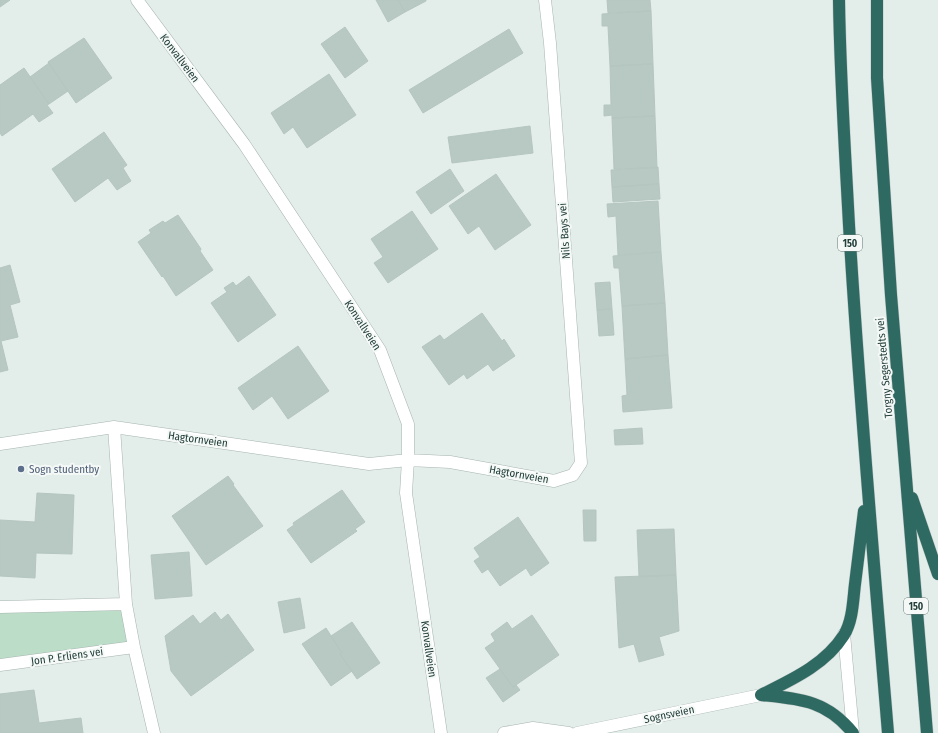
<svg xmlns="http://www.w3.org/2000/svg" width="938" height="733" font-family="'Fira Sans Condensed',sans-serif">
	<rect width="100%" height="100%" fill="#e3ede9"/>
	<path fill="#bcdec8" d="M 126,604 L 134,647 L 0,665 L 0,607 Z"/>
	<path fill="#b8c8c2" stroke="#b5c6c1" d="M 0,0 L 10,0 L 0,7 Z
		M 376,0 L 398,0 L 405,12 L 388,22 Z
		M 398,0 L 426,0 L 426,1 L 405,12 Z
		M 607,0 L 650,0 L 651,11 L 608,13 Z
		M 651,11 L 653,64 L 610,66 L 608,26 L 602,26 L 602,14 Z
		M 345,27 L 368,61 L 345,78 L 321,44 Z
		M 509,29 L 523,53 L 423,113 L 409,90 Z
		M 84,38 L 112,78 L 76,103 L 48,62 Z
		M 49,63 L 68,91 L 49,104 L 30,77 Z
		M 653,64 L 655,116 L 612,118 L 612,115 L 604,116 L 604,105 L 611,105 L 610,66 Z
		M 24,68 L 49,104 L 47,105 L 53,113 L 39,122 L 33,114 L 2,136 L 0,133 L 0,85 Z
		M 329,74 L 356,115 L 307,148 L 293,127 L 284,134 L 271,113 Z
		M 655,116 L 657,168 L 614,169 L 612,118 Z
		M 530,126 L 533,153 L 452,163 L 448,137 Z
		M 104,132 L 127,165 L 123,168 L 131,181 L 117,190 L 108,178 L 75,202 L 52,169 Z
		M 658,167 L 659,184 L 612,187 L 611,170 Z
		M 450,169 L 464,191 L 431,214 L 416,192 Z
		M 496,174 L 531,225 L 495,250 L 479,226 L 468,234 L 449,206 Z
		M 659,184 L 660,199 L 613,202 L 612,187 Z
		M 658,201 L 661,252 L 618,255 L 616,216 L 608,217 L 607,204 Z
		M 412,211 L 438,249 L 388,283 L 374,263 L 383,257 L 371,239 Z
		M 178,215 L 201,249 L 200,251 L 213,270 L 176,296 L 163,276 L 162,277 L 138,242 L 151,233 L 149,230 L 163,221 L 165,223 Z
		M 661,252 L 665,303 L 622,306 L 619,268 L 614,268 L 613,256 Z
		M 10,265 L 20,302 L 10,305 L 18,337 L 1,341 L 8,370 L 0,372 L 0,268 Z
		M 249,276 L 276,315 L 238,342 L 211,303 L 227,292 L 224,288 L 233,282 L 236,286 Z
		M 610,282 L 612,309 L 597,310 L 595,283 Z
		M 665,303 L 668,355 L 625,359 L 622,306 Z
		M 612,309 L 614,335 L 599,336 L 597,310 Z
		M 482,313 L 502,341 L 504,339 L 515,356 L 493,371 L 488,364 L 467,379 L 464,374 L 449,385 L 422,347 L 440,335 L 444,340 Z
		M 298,346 L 329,391 L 288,419 L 272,396 L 253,410 L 238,388 Z
		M 668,355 L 672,408 L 623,412 L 622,396 L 627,395 L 625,359 Z
		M 642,428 L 643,444 L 615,445 L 614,430 Z
		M 228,476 L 234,484 L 233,485 L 263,526 L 206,565 L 172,516 Z
		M 342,490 L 365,522 L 355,529 L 357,531 L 311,563 L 287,530 L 294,525 L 293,523 Z
		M 37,493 L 74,495 L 72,554 L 36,553 L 35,578 L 0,576 L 0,520 L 35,522 Z
		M 583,510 L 596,510 L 596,541 L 584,541 Z
		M 518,517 L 549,563 L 531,576 L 526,568 L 500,586 L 488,569 L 482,573 L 474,561 L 480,557 L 474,548 Z
		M 674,529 L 676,575 L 639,577 L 637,530 Z
		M 189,552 L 192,596 L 155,599 L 151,555 Z
		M 676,575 L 679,631 L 659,637 L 664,655 L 639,662 L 634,644 L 619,648 L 615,577 Z
		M 300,598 L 305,628 L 284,633 L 278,602 Z
		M 215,612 L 221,620 L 228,614 L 254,650 L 191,696 L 171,671 L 165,636 L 193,615 L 200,624 Z
		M 532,615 L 559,655 L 513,687 L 485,648 L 495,641 L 491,634 L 507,622 L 512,629 Z
		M 352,622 L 380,663 L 357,679 L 340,654 L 342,653 L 331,636 Z
		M 326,628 L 342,653 L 340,654 L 352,671 L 331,686 L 302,644 Z
		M 500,669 L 513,687 L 516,685 L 520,690 L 503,702 L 486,678 Z
		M 34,690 L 39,723 L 81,718 L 83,733 L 0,733 L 0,694 Z"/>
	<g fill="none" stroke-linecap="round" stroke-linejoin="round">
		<defs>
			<path id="minor" d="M 137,0 L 244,144 L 380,350 L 408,424 L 408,460 L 406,493 L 441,733
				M 0,444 L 114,427
				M 0,607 L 126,604
				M 844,634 L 853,732
				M 0,665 L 134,647
				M 154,733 L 134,647 L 126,604 L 114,427 L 369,464 L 408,460 L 450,462 L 554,481 L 573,475 L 581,463 L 550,43 L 545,0
				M 504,733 L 533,728 L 569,733
				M 577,733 L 761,695"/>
			<path id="highway" d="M 839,0 C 840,75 845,150 849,225 C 859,395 874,564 888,733
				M 877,0 L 877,78 L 891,295 L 927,733
				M 912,498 L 938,574
				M 761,695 C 791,680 825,665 844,635 C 853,620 853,600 855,584 C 858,559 861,535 864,511
				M 761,695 C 800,699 826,700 853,733"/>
		</defs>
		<use href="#minor" stroke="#a6b5b1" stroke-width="13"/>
		<use href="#highway" stroke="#c1c9c8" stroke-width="13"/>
		<use href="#minor" stroke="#fff" stroke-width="12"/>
		<use href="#highway" stroke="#2f6a62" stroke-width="12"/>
	</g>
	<circle fill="#5c6f8a" stroke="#f4f9f7" stroke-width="1.5" cx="21" cy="469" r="4"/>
	<g text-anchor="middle" stroke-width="4" stroke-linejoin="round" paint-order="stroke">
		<g fill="#f4f9f7" stroke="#627672" stroke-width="1">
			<rect x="838" y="235" width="24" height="16" rx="3"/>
			<rect x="904" y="598" width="24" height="16" rx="3"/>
		</g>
		<g font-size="10" font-weight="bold" fill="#233e39">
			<text x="850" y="247">150</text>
			<text x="916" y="610">150</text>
		</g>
		<g font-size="11" fill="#233e39" stroke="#f4f9f7">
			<text transform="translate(180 58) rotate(53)" y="4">Konvallveien</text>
			<text transform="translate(564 231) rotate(-94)" y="4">Nils Bays vei</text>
			<text transform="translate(363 325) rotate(57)" y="4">Konvallveien</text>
			<text transform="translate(884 368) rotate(-95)" y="4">Torgny Segerstedts vei</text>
			<text transform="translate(198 439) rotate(8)" y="4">Hagtornveien</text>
			<text transform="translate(519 474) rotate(10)" y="4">Hagtornveien</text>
			<text transform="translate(429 649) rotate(82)" y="4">Konvallveien</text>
			<text transform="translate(67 656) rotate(-8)" y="4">Jon P. Erliens vei</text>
			<text transform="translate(669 714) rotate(-12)" y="4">Sognsveien</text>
		</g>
		<g font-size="11" fill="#4e5e75" stroke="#f4f9f7" text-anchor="start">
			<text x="29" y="473">Sogn studentby</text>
		</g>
	</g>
</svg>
